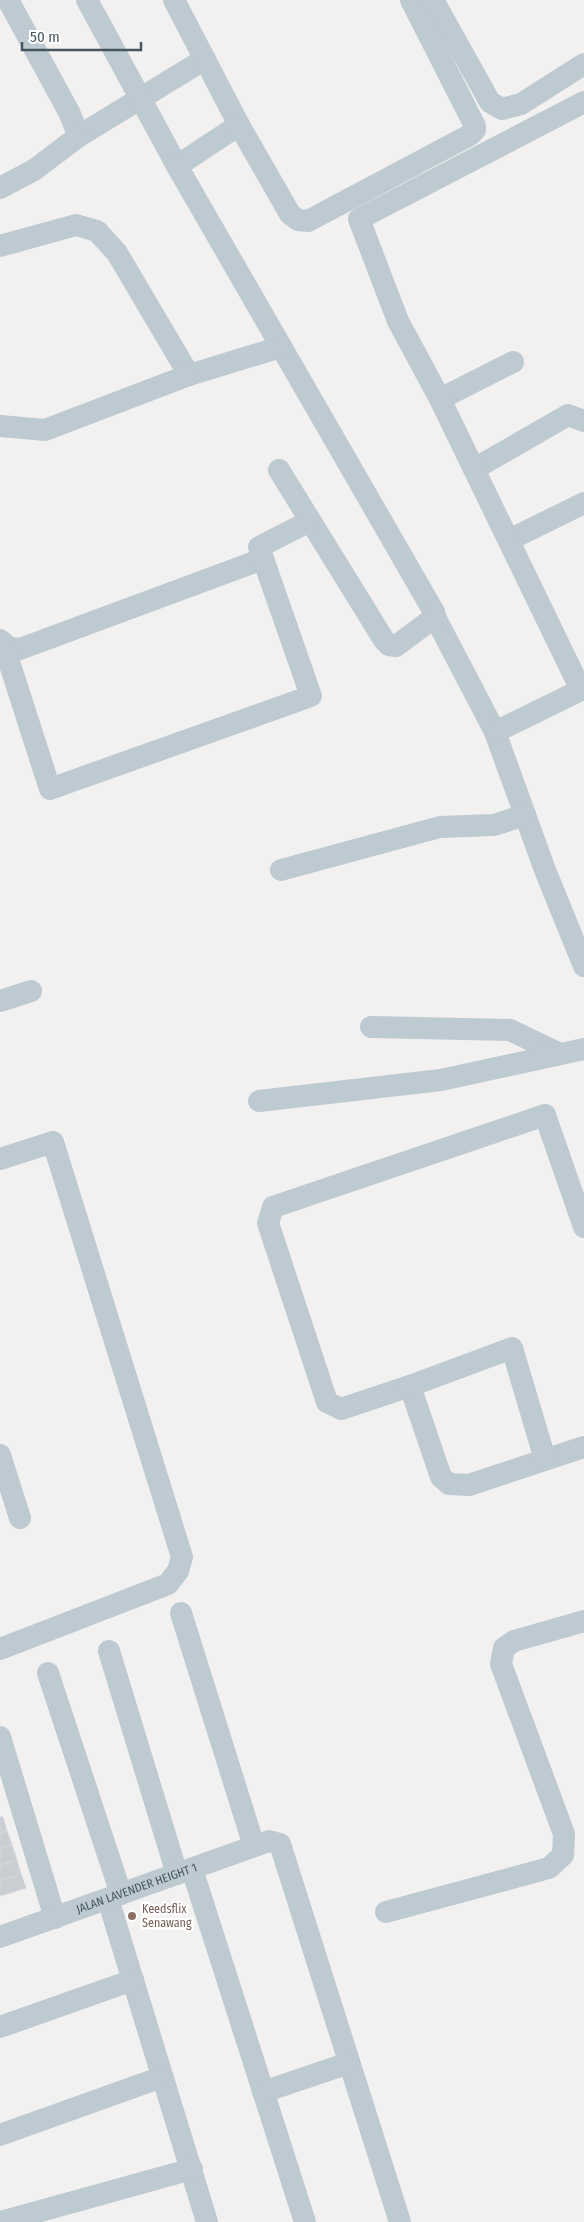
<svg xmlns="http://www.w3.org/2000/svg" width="584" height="2222" font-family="'Fira Sans Condensed',sans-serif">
	<rect width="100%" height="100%" fill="#f3f0f0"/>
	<path fill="#caced3" stroke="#d4d7dc" d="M 0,1817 L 3,1817 L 7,1831 L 0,1833 Z
		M 7,1831 L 12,1845 L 0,1849 L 0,1833 Z
		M 12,1845 L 17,1860 L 0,1865 L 0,1849 Z
		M 17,1860 L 21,1874 L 0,1881 L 0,1865 Z
		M 21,1874 L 26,1888 L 0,1896 L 0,1881 Z"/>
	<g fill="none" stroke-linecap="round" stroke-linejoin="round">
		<g stroke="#bdcad1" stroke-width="22">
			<path d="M 8,0 L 69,112 L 79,136 L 205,59"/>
			<path d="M 87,0 L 177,166 L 434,612 L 435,617 L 495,732 L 545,870 L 584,966"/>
			<path d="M 174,0 L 239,125 L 177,166"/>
			<path d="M 433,0 L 490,102 L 502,109 L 521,104 L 584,64"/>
			<path d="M 239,125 L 290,214 L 298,220 L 308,221 L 470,135 L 475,130 L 475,126 L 411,0"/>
			<path d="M 0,188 L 34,170 L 79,136"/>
			<path d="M 0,246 L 76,225 L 97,231 L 117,253 L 189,375 L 281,347"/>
			<path d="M 440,399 L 513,362"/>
			<path d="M 0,426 L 45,430 L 189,375"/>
			<path d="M 474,469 L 568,415 L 584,421"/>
			<path d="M 279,470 L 384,640 L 389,645 L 396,646 L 435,617"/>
			<path d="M 509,540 L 584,503"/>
			<path d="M 0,640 L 10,648 L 20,649 L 263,559"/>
			<path d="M 3,643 L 50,789 L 311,696 L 259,547 L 310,521"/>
			<path d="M 495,732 L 581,690 L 440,399 L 398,321 L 359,219 L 584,102"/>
			<path d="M 281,870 L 440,827 L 494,825 L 525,815"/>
			<path d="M 0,1001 L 31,991"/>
			<path d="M 371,1027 L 510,1030 L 560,1054"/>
			<path d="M 259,1101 L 441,1080 L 584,1049"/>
			<path d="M 0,1159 L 53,1142 L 182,1557 L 178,1571 L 168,1584 L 0,1649"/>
			<path d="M 584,1227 L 545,1115 L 273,1207 L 268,1223 L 327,1402 L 341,1409 L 410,1386 L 441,1477 L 449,1484 L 469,1485 L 584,1447"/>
			<path d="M 410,1386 L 512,1348 L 545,1459"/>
			<path d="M 0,1455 L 20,1518"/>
			<path d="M 181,1613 L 254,1846"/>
			<path d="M 109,1651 L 177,1874"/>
			<path d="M 48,1673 L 121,1894"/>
			<path d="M 0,1737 L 55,1918"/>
			<path d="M 192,1869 L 305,2222"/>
			<path d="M 108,1899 L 207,2222"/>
			<path d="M 386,1912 L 549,1868 L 563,1855 L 564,1834 L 501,1664 L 504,1648 L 514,1641 L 584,1621"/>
			<path id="s1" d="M 0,1937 L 269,1841 L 280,1844 L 400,2222"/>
			<path d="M 0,2027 L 133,1980"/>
			<path d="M 263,2092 L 349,2063"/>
			<path d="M 0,2135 L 162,2077"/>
			<path d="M 1,2222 L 192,2169"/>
		</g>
	</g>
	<circle fill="#8d6e63" stroke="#fff" stroke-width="2" cx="132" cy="1916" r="5"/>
	<g text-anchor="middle" stroke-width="5" stroke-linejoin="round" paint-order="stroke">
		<g font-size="12" fill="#465660" stroke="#fff">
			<text dy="4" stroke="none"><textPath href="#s1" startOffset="145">JALAN LAVENDER HEIGHT 1</textPath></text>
		</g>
		<g font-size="12" fill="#785e54" stroke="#fff" text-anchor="start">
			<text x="142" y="1913">Keedsflix<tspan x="142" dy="14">Senawang</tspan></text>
		</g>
	</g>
	<path d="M22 42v8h119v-8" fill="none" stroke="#465660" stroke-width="2.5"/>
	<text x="30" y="42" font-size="15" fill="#465660" stroke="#ffffff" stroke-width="4" paint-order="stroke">50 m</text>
</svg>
